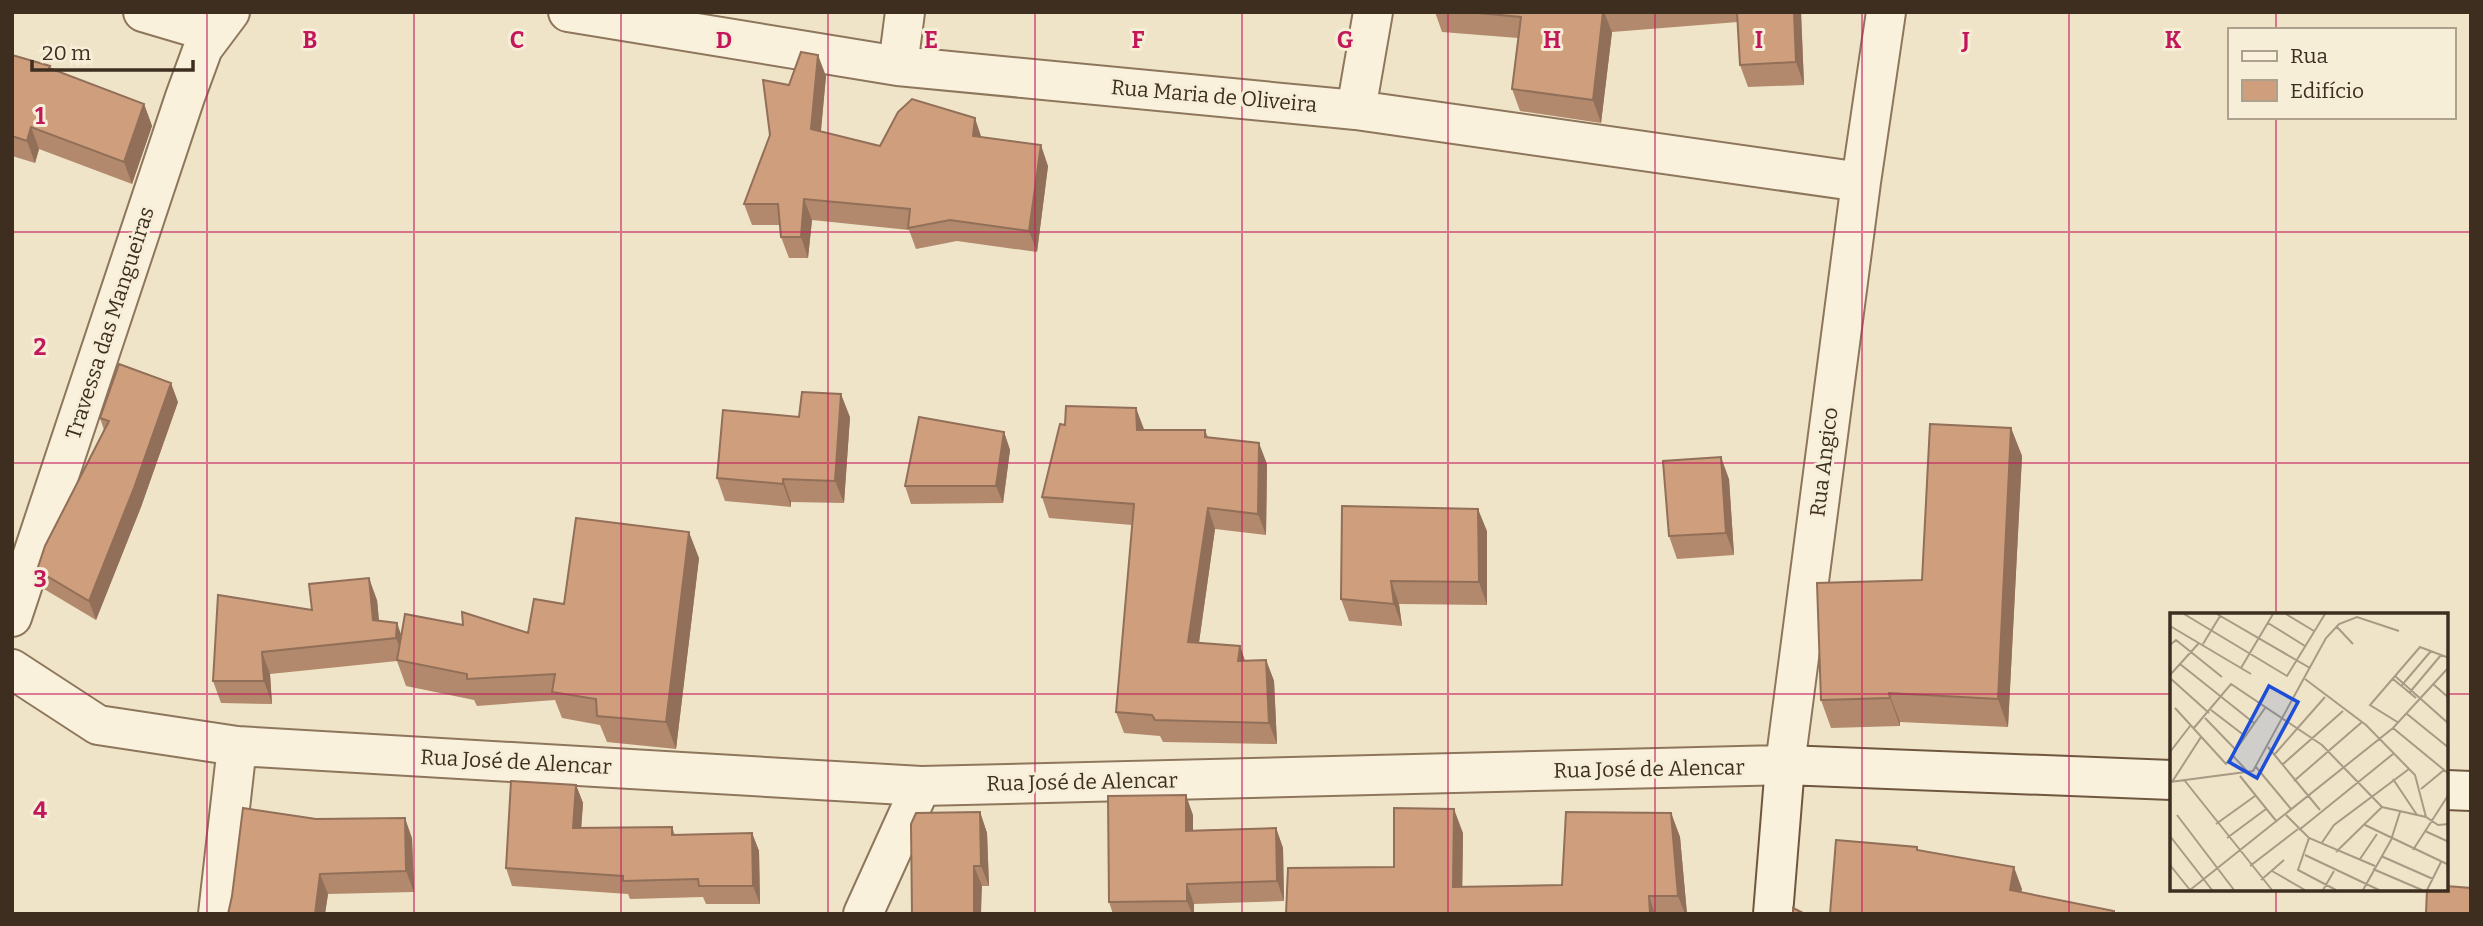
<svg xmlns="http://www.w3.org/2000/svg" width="2483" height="926" font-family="Bitter,serif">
	<rect width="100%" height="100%" fill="#f0e4c8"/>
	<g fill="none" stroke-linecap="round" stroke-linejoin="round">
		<defs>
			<path id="street" d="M 143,12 L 214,33
				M 568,12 L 898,66 L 1356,110 L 1861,182
				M 898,66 L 905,12
				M 1356,110 L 1373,12
				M 12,617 L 185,97 L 203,48 L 230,12
				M 12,669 L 98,725 L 237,746 L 921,786 L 1785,765 L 1861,182 L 1886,12
				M 218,914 L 237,746
				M 863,914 L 921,786"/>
			<path id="secondary" d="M 2446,790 L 2471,791
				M 1773,914 L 1785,765 L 2172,780"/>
		</defs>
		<use href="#street" stroke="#8d765c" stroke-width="42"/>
		<use href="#secondary" stroke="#6f573f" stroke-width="42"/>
		<use href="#street" stroke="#faf1dc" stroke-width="38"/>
		<use href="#secondary" stroke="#faf1dc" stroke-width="38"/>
	</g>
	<path fill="#b2896c" d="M 1435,12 L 1801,12 L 1804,85 L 1748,87 L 1740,65 L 1738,22 L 1612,32 L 1601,123 L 1520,111 L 1512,89 L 1518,38 L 1442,32 Z
		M 12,55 L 50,66 L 51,69 L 144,104 L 152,126 L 132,184 L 39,149 L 35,163 L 12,156 Z
		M 826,76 L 821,131 L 880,146 L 982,137 L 1048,166 L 1037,252 L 957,241 L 916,249 L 909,230 L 812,220 L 808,258 L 789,258 L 781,237 L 780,225 L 752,225 L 744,204 L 789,85 Z
		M 178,402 L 141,507 L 96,620 L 44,589 L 37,570 L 104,430 L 100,418 Z
		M 850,417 L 844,503 L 791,502 L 791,507 L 725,501 L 717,478 Z
		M 1065,425 L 1144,430 L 1205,430 L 1208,437 L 1267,464 L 1266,535 L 1215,529 L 1199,643 L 1240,646 L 1245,661 L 1266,660 L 1274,681 L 1277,744 L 1163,742 L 1160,736 L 1124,733 L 1116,712 L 1132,525 L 1049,518 L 1042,497 Z
		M 2011,428 L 2022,456 L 2008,727 L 1900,722 L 1900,726 L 1831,728 L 1821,700 L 1922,580 Z
		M 1004,432 L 1010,450 L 1003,503 L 911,504 L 905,486 Z
		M 1729,479 L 1734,555 L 1677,559 L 1669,536 Z
		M 1487,531 L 1487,605 L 1399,604 L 1402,626 L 1349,621 L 1341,599 Z
		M 699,558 L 676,749 L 607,742 L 600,725 L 562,718 L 555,700 L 477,706 L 474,700 L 406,686 L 397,661 L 270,674 L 272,704 L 221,703 L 213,681 L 312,610 L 377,600 L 379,621 L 397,623 L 401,635 L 463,625 L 528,633 L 564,604 Z
		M 576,785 L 583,803 L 581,828 L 672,827 L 675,835 L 752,833 L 759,851 L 760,904 L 706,904 L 703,897 L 630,899 L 628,894 L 512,886 L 506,868 Z
		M 980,812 L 987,833 L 989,886 L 982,886 L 911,824 Z
		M 1671,813 L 1680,837 L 1687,914 L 1286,914 L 1394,867 L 1463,833 L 1462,887 L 1562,885 Z
		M 1193,815 L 1193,830 L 1276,828 L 1283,848 L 1284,901 L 1194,904 L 1194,914 L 1113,914 L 1109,902 Z
		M 412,838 L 414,892 L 328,894 L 325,914 L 228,914 L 232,896 Z"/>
	<path fill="#916f58" d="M 1603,12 L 1604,12 L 1612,32 L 1601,123 L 1593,100 Z
		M 1794,12 L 1801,12 L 1804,85 L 1796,62 Z
		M 818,55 L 826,76 L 819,150 L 811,129 Z
		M 144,104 L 152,126 L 132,184 L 124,162 Z
		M 975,118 L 982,139 L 973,136 Z
		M 31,127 L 39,149 L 35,163 L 27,141 Z
		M 1041,145 L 1048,166 L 1037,252 L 1029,231 Z
		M 804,199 L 812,220 L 808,258 L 801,237 Z
		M 171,383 L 178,402 L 141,507 L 96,620 L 89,601 Z
		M 841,394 L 850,417 L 844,503 L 835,481 Z
		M 1136,408 L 1144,429 L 1137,430 Z
		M 2011,428 L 2022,456 L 2008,727 L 1998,699 Z
		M 1004,432 L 1010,450 L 1003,503 L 996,486 Z
		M 1259,443 L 1267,464 L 1266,535 L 1258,514 Z
		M 1721,457 L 1729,479 L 1734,555 L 1726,533 Z
		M 783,479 L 791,502 L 791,507 L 783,484 Z
		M 1208,508 L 1215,529 L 1196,663 L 1188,642 Z
		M 1478,509 L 1487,531 L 1487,605 L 1479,582 Z
		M 689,532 L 699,558 L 676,749 L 666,722 Z
		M 369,578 L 377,600 L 381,642 L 373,620 Z
		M 1391,581 L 1399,604 L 1402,626 L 1394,604 Z
		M 397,623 L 405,646 L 404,660 L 396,638 Z
		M 1240,646 L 1247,667 L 1238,661 Z
		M 262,652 L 270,674 L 272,704 L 264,681 Z
		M 1266,660 L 1274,681 L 1277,744 L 1269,723 Z
		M 1889,693 L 1900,722 L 1900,726 L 1890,698 Z
		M 576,785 L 583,803 L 580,846 L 573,828 Z
		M 1186,795 L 1193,815 L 1193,850 L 1186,831 Z
		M 1454,809 L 1463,833 L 1462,911 L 1453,887 Z
		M 980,812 L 987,833 L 989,886 L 981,866 Z
		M 1671,813 L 1680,837 L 1687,914 L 1685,914 L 1678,896 Z
		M 405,818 L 412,838 L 414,892 L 406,871 Z
		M 1276,828 L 1283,848 L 1284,901 L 1277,881 Z
		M 752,833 L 759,851 L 760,904 L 753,886 Z
		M 974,866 L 982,886 L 981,914 L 974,914 Z
		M 2014,867 L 2022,889 L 2018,912 L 2010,890 Z
		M 320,874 L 328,894 L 325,914 L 315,914 Z
		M 1187,884 L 1194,904 L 1194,914 L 1192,914 L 1187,901 Z
		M 1649,896 L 1655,914 L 1650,914 Z"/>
	<path fill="#cf9f7d" stroke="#916f58" stroke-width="2" d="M 1468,12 L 1603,12 L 1593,100 L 1512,89 L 1521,17 Z
		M 1737,12 L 1794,12 L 1796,62 L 1740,65 Z
		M 801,52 L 818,55 L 811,129 L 880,146 L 898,112 L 912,99 L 975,118 L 973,136 L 1041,145 L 1029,231 L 950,220 L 908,228 L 910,209 L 804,199 L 801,237 L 781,237 L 778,204 L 744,204 L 770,135 L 763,80 L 789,85 Z
		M 12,55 L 50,66 L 49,68 L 144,104 L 124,162 L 31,127 L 27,141 L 12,136 Z
		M 119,364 L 171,383 L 134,488 L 89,601 L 37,570 L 45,546 L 109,421 L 100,418 Z
		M 802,392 L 841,394 L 835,481 L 783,479 L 783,484 L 717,478 L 723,410 L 799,417 Z
		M 1066,406 L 1136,408 L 1137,430 L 1205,430 L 1205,437 L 1259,443 L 1258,514 L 1208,508 L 1188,642 L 1240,646 L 1238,661 L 1266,660 L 1269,723 L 1155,720 L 1152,715 L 1116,712 L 1134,504 L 1042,497 L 1060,424 L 1065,425 Z
		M 919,417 L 1004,432 L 996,486 L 905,486 Z
		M 1930,424 L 2011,428 L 1998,699 L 1889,693 L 1890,698 L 1821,700 L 1817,583 L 1922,580 Z
		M 1721,457 L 1726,533 L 1669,536 L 1663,461 Z
		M 1342,506 L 1478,509 L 1479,582 L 1391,581 L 1394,604 L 1341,599 Z
		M 576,518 L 689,532 L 666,722 L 597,716 L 596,699 L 552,692 L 555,674 L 467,679 L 467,674 L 397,660 L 405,614 L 463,625 L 462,612 L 528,633 L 534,599 L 564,604 Z
		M 369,578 L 373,620 L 397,623 L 396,638 L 262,652 L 264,681 L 213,681 L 218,595 L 312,610 L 309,584 Z
		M 511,781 L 576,785 L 573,828 L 672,827 L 672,835 L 752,833 L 753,886 L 699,886 L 698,879 L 623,881 L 623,876 L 506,868 Z
		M 1186,795 L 1186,831 L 1276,828 L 1277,881 L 1187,884 L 1187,901 L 1109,902 L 1108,796 Z
		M 243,808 L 316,819 L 405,818 L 406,871 L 320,874 L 315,914 L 228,914 L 232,896 Z
		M 1394,808 L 1454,809 L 1453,887 L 1562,885 L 1566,812 L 1671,813 L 1678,896 L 1649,896 L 1650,914 L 1286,914 L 1288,868 L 1394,867 Z
		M 980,812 L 981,866 L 974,866 L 974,914 L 912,914 L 911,824 L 916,813 Z
		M 1836,840 L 1917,847 L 1917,850 L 2014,867 L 2010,890 L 2114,911 L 2114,914 L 1830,914 Z
		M 2446,886 L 2471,888 L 2471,914 L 2426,914 L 2427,889 L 2446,889 Z
		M 1793,908 L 1805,914 L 1793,914 Z"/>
	<path fill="none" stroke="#c2185b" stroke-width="2" stroke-opacity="0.55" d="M 207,12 L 207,914M 414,12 L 414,914M 621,12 L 621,914M 828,12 L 828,914M 1035,12 L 1035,914M 1242,12 L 1242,914M 1448,12 L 1448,914M 1655,12 L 1655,914M 1862,12 L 1862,914M 2069,12 L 2069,914M 2276,12 L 2276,30M 2276,117 L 2276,614M 12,232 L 2471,232M 12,463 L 2471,463M 12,694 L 2172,694M 2446,694 L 2471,694M 2276,889 L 2276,914"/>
	<g text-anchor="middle" stroke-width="6" stroke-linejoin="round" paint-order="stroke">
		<g font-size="21" fill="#3d2e20" stroke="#f7eed8">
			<text transform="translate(1214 96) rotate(5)" y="7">Rua Maria de Oliveira</text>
			<text transform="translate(110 323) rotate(-72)" y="7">Travessa das Mangueiras</text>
			<text transform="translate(1824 462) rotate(-83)" y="7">Rua Angico</text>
			<text transform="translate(516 762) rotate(3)" y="7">Rua José de Alencar</text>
			<text transform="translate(1649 769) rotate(-1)" y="7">Rua José de Alencar</text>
			<text transform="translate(1082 782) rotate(-1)" y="7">Rua José de Alencar</text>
		</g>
	</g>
	<g transform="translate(2170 613)">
		<rect width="278" height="278" fill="#f0e4c8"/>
		<path fill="none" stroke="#a89b85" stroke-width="2" d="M 14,1 L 117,63 L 155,1M 47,1 L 140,55M 116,1 L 144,18M 98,10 L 135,33M 0,13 L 81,61M 166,13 L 183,31M 33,31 L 50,3M 0,32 L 6,27 L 52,64M 10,51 L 84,110M 71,55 L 103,1M 0,62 L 29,30M 225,63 L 279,111M 0,65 L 39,100M 135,66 L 196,112 L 245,162 L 256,204M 223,66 L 246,85M 263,71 L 279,85M 232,72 L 261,38M 240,79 L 271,42M 5,95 L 56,151 L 95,95M 41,97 L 75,123M 237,101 L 279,135M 35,105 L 65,136M 229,110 L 200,92 L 250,34 L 279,45M 223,115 L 279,161M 23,116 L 61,71 L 152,132 L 212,194 L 256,204 L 268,212 L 279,211M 98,134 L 150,197M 0,139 L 20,113M 104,142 L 155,84M 63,143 L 79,160M 112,152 L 173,98M 86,154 L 121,196M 70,163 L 107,209M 223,166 L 247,202M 15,168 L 102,277M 124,168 L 192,109M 0,169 L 83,158 L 156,25 L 169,11 L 187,4 L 229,18M 2,169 L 31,124M 251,176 L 274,157M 7,202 L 64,277M 116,202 L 139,225 L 205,253M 46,211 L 85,183M 195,212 L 279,252M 129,217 L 223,141M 255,218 L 279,229M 0,223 L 42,277M 57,225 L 96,196M 139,225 L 128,257 L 166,277M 151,231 L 164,212 L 239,156M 243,237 L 279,181M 166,239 L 212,194M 135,242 L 209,277M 211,243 L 263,266M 190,246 L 207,221M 0,252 L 20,277M 80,253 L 128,216M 203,256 L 252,277M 102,258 L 135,277M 91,267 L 114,247M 20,277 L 223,115 L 279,54M 153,277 L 164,258M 193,277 L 221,227 L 230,199M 257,277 L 271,249"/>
		<path fill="#1d4ed8" fill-opacity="0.15" stroke="#1d4ed8" stroke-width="3.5" d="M 99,73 L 128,89 L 87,165 L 59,149 Z"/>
		<rect width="278" height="278" fill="none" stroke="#3d2e20" stroke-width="3.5"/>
	</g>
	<g font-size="23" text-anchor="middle" font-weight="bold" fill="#c2185b" stroke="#f7eed8" stroke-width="6" stroke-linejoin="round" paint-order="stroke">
		<text x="310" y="48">B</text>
		<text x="517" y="48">C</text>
		<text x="724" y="48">D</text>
		<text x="931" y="48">E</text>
		<text x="1138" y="48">F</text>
		<text x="1345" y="48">G</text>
		<text x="1552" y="48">H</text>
		<text x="1759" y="48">I</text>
		<text x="1966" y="48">J</text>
		<text x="2173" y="48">K</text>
		<text x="40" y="124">1</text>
		<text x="40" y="355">2</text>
		<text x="40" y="587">3</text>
		<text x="40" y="818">4</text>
	</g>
	<rect width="2483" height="926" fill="none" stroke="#3d2e20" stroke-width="28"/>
	<rect x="2228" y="28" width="228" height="91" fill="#f7eed8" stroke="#ada18e" stroke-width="2"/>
	<rect x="2242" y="51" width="35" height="10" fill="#faf1dc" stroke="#ada18e" stroke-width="2"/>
	<text x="2290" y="63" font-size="21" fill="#3d2e20">Rua</text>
	<rect x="2242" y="80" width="35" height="21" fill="#cf9f7d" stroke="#ada18e" stroke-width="2"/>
	<text x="2290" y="98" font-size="21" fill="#3d2e20">Edifício</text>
	<path d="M32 60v10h161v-10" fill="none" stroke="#3d2e20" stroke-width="3.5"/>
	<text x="42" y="60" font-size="21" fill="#3d2e20" stroke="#f7eed8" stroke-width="5" paint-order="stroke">20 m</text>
</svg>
